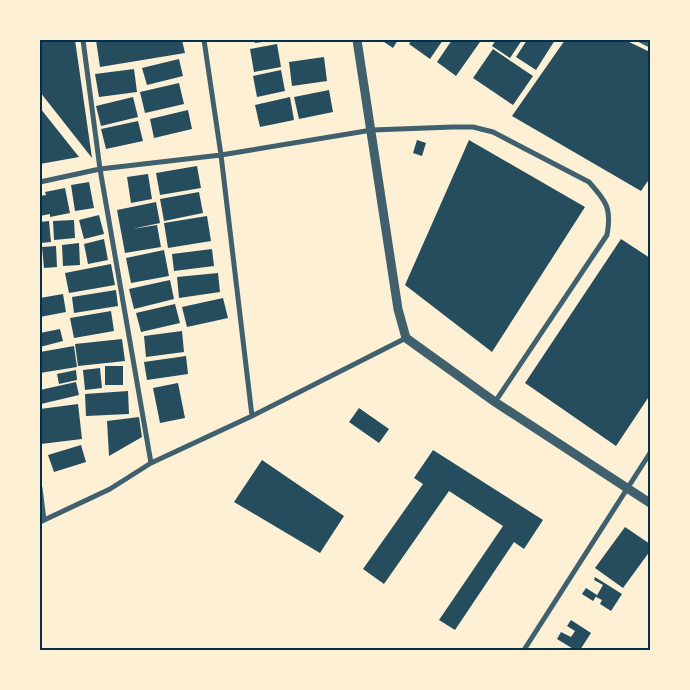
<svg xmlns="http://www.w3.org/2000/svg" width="690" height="690" font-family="'Fira Sans Condensed',sans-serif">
	<rect width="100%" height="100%" fill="#fdf0d5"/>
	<path fill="#264d5e" d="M 40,40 L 75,40 L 92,158 L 40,92 Z
		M 96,40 L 182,40 L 185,53 L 100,67 Z
		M 254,40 L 270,40 L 270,41 L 255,43 Z
		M 381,40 L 398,40 L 393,48 Z
		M 412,40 L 443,40 L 430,59 L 409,44 Z
		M 452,40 L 477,40 L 480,42 L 456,76 L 437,62 Z
		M 496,40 L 522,40 L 510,58 L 492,46 Z
		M 527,40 L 555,40 L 536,70 L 516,57 Z
		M 565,40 L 625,40 L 650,52 L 650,178 L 641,191 L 512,116 Z
		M 277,44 L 281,67 L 254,72 L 250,49 Z
		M 493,49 L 533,76 L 513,105 L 473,78 Z
		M 324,57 L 327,81 L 292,86 L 289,62 Z
		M 179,59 L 183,76 L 147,85 L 142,68 Z
		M 134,69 L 137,92 L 99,97 L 95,74 Z
		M 281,70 L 285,91 L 257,97 L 253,76 Z
		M 179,83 L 184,104 L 145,113 L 140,92 Z
		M 329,90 L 333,112 L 299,119 L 294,97 Z
		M 133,97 L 138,117 L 101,126 L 96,106 Z
		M 290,97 L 294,120 L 260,127 L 255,105 Z
		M 40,108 L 79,157 L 40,164 Z
		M 188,110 L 192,129 L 154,138 L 150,119 Z
		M 138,121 L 143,141 L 106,149 L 101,129 Z
		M 417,140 L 426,143 L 422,156 L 413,153 Z
		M 469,140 L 585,207 L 492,352 L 405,285 Z
		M 197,166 L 201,188 L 160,195 L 156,173 Z
		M 148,174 L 152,199 L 131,203 L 127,177 Z
		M 89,182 L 94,208 L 75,211 L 71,185 Z
		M 65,188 L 70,213 L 50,217 L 50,214 L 40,216 L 40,196 L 46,195 L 45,192 Z
		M 199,192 L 203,213 L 164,221 L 160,199 Z
		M 156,202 L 160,223 L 132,229 L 157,225 L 161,247 L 125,253 L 117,210 Z
		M 99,215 L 104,234 L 84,239 L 79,220 Z
		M 207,216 L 211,241 L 168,248 L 164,223 Z
		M 74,220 L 75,238 L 54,240 L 53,221 Z
		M 49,221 L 51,242 L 40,243 L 40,222 Z
		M 104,239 L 108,260 L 88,264 L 84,244 Z
		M 621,239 L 650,258 L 650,395 L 616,446 L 525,383 Z
		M 79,243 L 80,265 L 63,266 L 62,245 Z
		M 56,246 L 57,267 L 44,268 L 42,247 Z
		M 212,249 L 214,266 L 174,271 L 172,254 Z
		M 164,250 L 169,276 L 131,283 L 126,258 Z
		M 111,264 L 115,285 L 69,293 L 65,273 Z
		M 218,273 L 220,292 L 179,298 L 177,277 Z
		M 170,280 L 174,299 L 134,309 L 129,289 Z
		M 116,290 L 118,306 L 74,313 L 72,297 Z
		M 63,294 L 66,312 L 40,317 L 40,298 Z
		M 223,298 L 228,318 L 187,327 L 182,307 Z
		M 175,304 L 180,323 L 141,332 L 136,313 Z
		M 111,311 L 114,331 L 74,338 L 70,318 Z
		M 60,329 L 63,341 L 40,347 L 40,333 Z
		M 182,331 L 184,352 L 146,357 L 144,336 Z
		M 122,339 L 125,361 L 78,366 L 75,344 Z
		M 74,346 L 77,367 L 40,373 L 40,352 Z
		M 186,356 L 188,374 L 147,380 L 144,362 Z
		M 105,366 L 123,366 L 123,385 L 105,385 Z
		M 100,368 L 102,388 L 85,390 L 83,370 Z
		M 76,370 L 77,380 L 59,384 L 57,374 Z
		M 76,382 L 79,395 L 41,404 L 40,390 Z
		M 178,383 L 185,418 L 160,423 L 153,388 Z
		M 128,391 L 129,414 L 86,416 L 85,394 Z
		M 78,404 L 82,439 L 41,444 L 40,409 Z
		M 359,408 L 389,429 L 379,443 L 349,422 Z
		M 139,417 L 142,437 L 109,456 L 107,421 Z
		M 81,445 L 86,462 L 54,472 L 48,455 Z
		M 433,450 L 543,520 L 524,549 L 514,542 L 455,630 L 439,620 L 503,526 L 449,491 L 384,584 L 363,569 L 423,484 L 414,478 Z
		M 262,460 L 344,516 L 320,553 L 234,502 Z
		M 625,527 L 650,544 L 650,551 L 623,588 L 595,568 Z
		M 595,577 L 622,594 L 611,611 L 600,604 L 602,600 L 596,597 L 603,585 L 594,580 Z
		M 586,588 L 597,595 L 593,601 L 582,594 Z
		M 571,620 L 591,633 L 580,650 L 575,650 L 557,639 L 561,632 L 571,637 L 575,631 L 567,626 Z"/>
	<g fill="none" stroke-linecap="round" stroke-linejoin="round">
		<path stroke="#3f606c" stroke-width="5" d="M 83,40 L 100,169 L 151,463
			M 204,40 L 221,155 L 252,416
			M 640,40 L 650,45
			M 40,182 L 100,169 L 221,155 L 372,130 L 453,127 L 473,127 L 493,132 L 589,182 C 606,201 612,208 607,235 L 495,402
			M 40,488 L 44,520
			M 40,522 L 110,489 L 151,463 L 252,416 L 406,338
			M 524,650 L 650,453"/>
		<path stroke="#3f606c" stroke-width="9" d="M 357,40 L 398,309 L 406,338 L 495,402 L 650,503"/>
	</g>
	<rect width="690" height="690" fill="none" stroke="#fdf0d5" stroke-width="82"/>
	<rect x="41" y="41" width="608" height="608" fill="none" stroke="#003049" stroke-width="2"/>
</svg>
